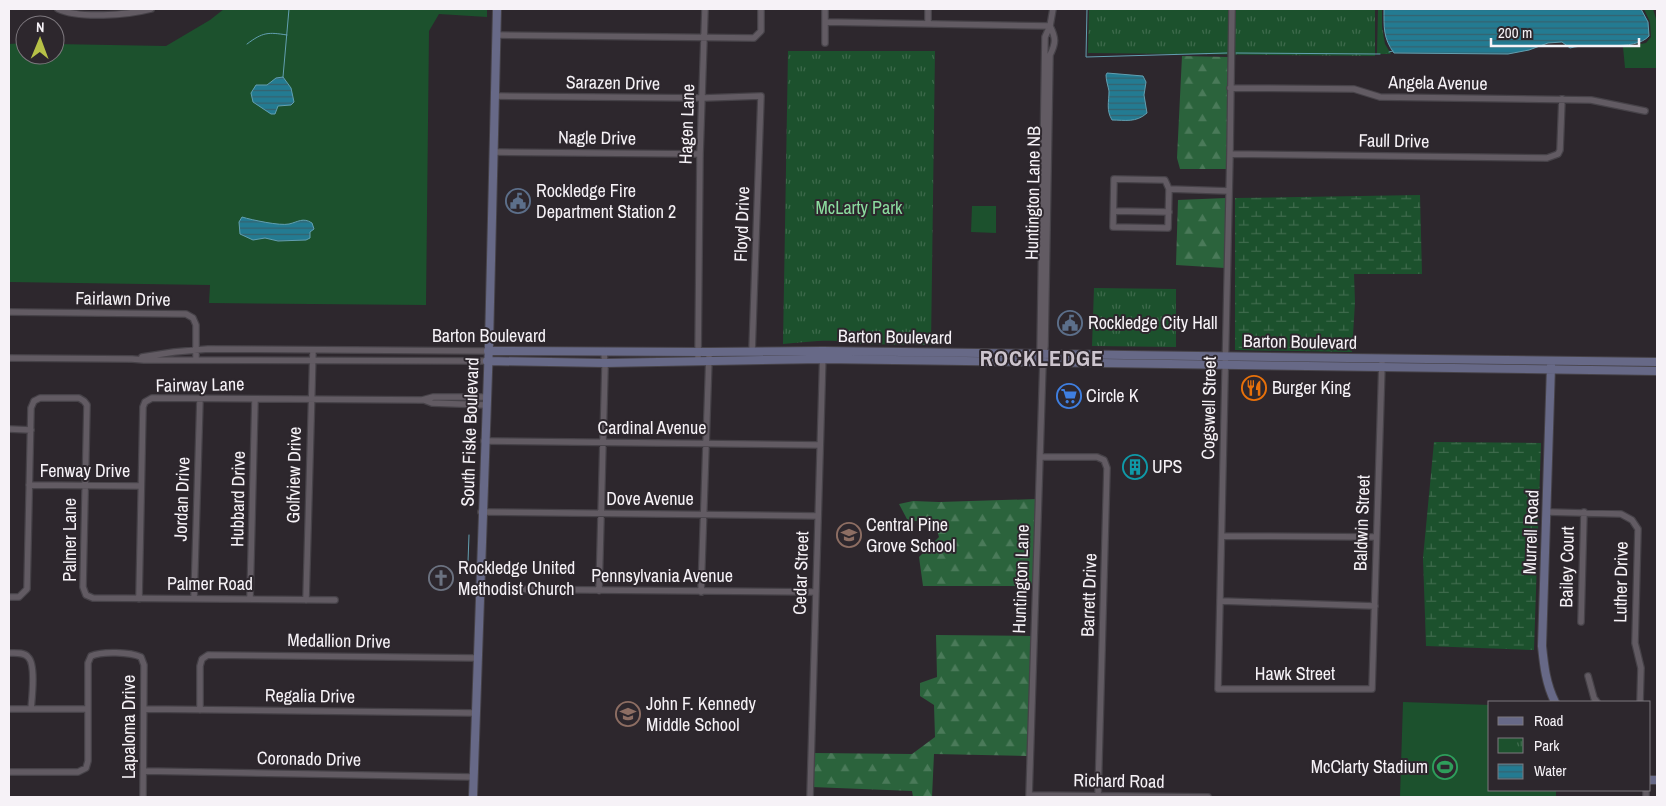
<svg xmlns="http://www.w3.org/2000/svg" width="1666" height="806" font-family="'Archivo Narrow',sans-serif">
	<defs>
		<pattern id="forest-firs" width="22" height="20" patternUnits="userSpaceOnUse" patternTransform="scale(1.25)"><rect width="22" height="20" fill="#2b633c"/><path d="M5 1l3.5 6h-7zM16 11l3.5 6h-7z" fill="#4a7a59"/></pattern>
		<pattern id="wetland-marsh" width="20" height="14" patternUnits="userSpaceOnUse" patternTransform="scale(1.25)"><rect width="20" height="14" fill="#1c512d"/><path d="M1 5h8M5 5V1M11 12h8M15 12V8" fill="none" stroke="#3e6a4c"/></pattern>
		<pattern id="park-tufts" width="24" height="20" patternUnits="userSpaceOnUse" patternTransform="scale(1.25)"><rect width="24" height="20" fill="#1c512d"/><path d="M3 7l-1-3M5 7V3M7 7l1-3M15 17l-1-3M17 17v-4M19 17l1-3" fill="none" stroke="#3e6a4c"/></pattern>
		<pattern id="water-rules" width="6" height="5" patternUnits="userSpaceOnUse" patternTransform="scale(1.25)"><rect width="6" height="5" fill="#237b92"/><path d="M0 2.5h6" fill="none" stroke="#36626e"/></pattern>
	</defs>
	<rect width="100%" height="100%" fill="#2d272d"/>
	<path fill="#1c512d" d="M 224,9 L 487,9 L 487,17 L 439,14 L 429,31 L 426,305 L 209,303 L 210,285 L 9,282 L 9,44 L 25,43 L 25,55 L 55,55 L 55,44 L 166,46 L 210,20 Z
		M 1644,9 L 1653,9 L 1657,22 L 1657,68 L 1625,68 L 1623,47 L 1646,43 L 1651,37 L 1650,22 Z
		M 972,206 L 996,206 L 996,233 L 971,232 Z
		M 1403,702 L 1490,705 L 1490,790 L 1556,790 L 1556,797 L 1400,797 Z"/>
	<path fill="url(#forest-firs)" d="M 1182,56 L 1228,57 L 1227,169 L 1180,169 L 1177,158 Z
		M 1226,198 L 1225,268 L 1176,265 L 1178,200 Z
		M 1037,499 L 1034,586 L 923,586 L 919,557 L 939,537 L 934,521 L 908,521 L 899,504 L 913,501 L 939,502 Z
		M 936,635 L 1032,636 L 1028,756 L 934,754 L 932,797 L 913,797 L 912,791 L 812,787 L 813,753 L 912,754 L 935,737 L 934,705 L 920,696 L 920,683 L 937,677 Z"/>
	<path fill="url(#wetland-marsh)" d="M 1420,195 L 1422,274 L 1354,274 L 1355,302 L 1352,352 L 1235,350 L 1235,198 Z
		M 1434,442 L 1541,443 L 1534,650 L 1426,646 L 1423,558 Z"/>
	<path fill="url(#park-tufts)" d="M 1089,9 L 1375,9 L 1375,56 L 1088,53 Z
		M 1378,9 L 1382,9 L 1382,27 L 1385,44 L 1391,54 L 1377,54 Z
		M 788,51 L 935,51 L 931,345 L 859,344 C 838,338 805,342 783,344 Z
		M 1094,288 L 1176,289 L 1176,347 L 1092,346 Z"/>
	<path fill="url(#water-rules)" stroke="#629fb0" d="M 1384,9 L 1641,9 L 1648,22 L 1649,36 C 1635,52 1590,42 1570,48 L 1562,42 L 1548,43 L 1529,50 L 1508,54 L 1394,53 C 1383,38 1384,27 1384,9 Z
		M 1107,73 L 1143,76 L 1146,82 L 1144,95 L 1147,113 C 1136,123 1125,120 1112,120 C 1106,110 1109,102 1109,91 C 1108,86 1106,80 1106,75 Z
		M 283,77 L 291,88 L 294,102 L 291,105 L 278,106 L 275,114 L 271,114 L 253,102 L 251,93 L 256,85 L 267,85 L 276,78 Z
		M 242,217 C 252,220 280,226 289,224 C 298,222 303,217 312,223 L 314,229 L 310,232 L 310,238 L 306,240 L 278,241 L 265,238 L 253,240 L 240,234 L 239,222 Z"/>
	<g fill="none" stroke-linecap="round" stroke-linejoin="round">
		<path stroke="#629fb0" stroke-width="1" d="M 1087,9 L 1086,57 L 1227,53
			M 247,44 C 263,32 268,32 287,35
			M 1389,52 L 1393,51
			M 1236,53 L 1380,54
			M 283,77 L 289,9
			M 468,562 L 469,535"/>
		<defs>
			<path id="street" d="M 58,9 C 79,19 128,15 151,9
				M 1232,9 L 1230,154 L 1218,689 L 1372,689 L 1382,363
				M 825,22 L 1050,26
				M 928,24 L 928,9
				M 496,35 L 754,38 L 761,31 L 761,9
				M 825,43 L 825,9
				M 1230,88 L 1354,89 L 1380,97 L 1591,100 L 1645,111
				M 494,96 L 703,98 L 761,96 L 752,352
				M 493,152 L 700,154
				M 1230,154 L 1547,158 L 1558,154 L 1560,150 L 1562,99
				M 1169,189 L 1168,228 L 1113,227 L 1114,179 L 1165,180 L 1169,189 L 1229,191
				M 1114,211 L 1169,212
				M 9,312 L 186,314 L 193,318 L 196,325 L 196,360
				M 1040,356 L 1045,37 L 1050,26 L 1053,9
				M 142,357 L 174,352 L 208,349 L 488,351
				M 9,358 L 132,359 L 144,360 L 487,361
				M 698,360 L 700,154 L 705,9
				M 424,400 L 432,403 L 486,405
				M 9,429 L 31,430
				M 484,441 L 820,445
				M 1040,457 L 1097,457 L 1104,460 L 1107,468 L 1098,796
				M 29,485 L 141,486
				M 481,512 L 818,516
				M 1547,512 L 1621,514 L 1632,520 L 1638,529 L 1635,643 L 1641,668 L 1640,702
				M 1222,536 L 1376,537
				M 479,589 L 815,592
				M 599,591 L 605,367 L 604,352
				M 701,592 L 709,357
				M 9,597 L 19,597 L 27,589 L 31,408 L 34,401 L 40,398 L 79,398 L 84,401 L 87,405 L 83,587 L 86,595 L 93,598 L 335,600
				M 139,599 L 143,407 L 145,402 L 152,398 L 422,400 L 433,397 L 486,397
				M 194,599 L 200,399
				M 250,599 L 255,399
				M 306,600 L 313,350
				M 1221,601 L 1375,606
				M 1581,622 L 1584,512
				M 9,653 C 15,653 24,652 28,657 C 36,664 32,698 31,709
				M 1588,676 L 1594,698 L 1597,702
				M 9,709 L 88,709
				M 144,709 L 475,713
				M 200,710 L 200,666 L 202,659 L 208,655 L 477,658
				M 144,771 L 473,777
				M 9,772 L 78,772 L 86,768 L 88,761 L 88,663 L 91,656 C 102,651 130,652 141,657 L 144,665 L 143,797
				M 1030,795 L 1208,797
				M 810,797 L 823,351
				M 1029,797 L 1043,362 L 1045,346 L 1050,55 C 1056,43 1056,38 1050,26
				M 1646,797 L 1646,790"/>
			<path id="secondary" d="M 488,351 L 709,352 L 823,351 L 1657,362
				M 487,361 L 605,363 L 823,359 L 1657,371
				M 1551,366 L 1542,646 C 1544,666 1546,684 1555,702
				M 1650,780 L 1657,780
				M 473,797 L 489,344 L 497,9"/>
		</defs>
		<use href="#street" stroke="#464248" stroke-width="8"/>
		<use href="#secondary" stroke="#464248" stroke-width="10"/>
		<use href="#street" stroke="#625b63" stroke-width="5.5"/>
		<use href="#secondary" stroke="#676987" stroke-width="8"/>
	</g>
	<defs>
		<symbol id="civic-ring" viewBox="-11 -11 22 22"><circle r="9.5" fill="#2d272d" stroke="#5c6f8a" stroke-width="1.5"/><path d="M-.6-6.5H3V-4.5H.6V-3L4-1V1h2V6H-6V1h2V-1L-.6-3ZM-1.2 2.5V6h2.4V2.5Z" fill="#5c6f8a"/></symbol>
		<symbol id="restaurant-ring" viewBox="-11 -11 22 22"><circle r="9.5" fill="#2d272d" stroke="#e8710a" stroke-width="1.5"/><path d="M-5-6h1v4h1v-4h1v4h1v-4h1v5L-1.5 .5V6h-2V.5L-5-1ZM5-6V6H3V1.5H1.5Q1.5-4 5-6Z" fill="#e8710a"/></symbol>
		<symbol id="supermarket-ring" viewBox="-11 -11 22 22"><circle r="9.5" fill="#2d272d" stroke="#3f7fe0" stroke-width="1.5"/><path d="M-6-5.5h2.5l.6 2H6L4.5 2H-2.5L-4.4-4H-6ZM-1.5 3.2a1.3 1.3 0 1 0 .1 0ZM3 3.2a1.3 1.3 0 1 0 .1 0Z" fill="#3f7fe0"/></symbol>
		<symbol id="building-ring" viewBox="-11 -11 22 22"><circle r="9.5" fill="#2d272d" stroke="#0f9aa8" stroke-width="1.5"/><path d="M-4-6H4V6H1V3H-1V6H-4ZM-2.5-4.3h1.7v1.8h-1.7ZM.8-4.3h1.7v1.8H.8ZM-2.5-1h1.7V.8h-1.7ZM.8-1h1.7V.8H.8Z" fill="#0f9aa8"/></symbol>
		<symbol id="school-ring" viewBox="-11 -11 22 22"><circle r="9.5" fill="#2d272d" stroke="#8d6e63" stroke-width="1.5"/><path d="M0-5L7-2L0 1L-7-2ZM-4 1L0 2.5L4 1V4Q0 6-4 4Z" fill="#8d6e63"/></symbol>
		<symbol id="church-ring" viewBox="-11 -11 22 22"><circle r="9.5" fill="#2d272d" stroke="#6b7280" stroke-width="1.5"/><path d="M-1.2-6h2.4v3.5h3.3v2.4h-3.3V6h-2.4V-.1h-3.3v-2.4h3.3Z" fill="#6b7280"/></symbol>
		<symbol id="stadium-ring" viewBox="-11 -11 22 22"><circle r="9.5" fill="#2d272d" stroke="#2e9e5b" stroke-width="1.5"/><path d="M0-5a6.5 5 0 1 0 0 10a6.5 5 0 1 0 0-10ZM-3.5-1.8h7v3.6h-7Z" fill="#2e9e5b"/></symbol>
	</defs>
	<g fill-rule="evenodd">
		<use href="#civic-ring" x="504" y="187" width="28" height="28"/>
		<use href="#civic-ring" x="1056" y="309" width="28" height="28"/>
		<use href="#restaurant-ring" x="1240" y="374" width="28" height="28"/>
		<use href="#supermarket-ring" x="1055" y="382" width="28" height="28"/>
		<use href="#building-ring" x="1121" y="453" width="28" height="28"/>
		<use href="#school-ring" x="835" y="521" width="28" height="28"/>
		<use href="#church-ring" x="427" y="564" width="28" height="28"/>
		<use href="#school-ring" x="614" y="700" width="28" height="28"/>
		<use href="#stadium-ring" x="1431" y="753" width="28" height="28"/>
	</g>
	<g text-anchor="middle" stroke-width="4" stroke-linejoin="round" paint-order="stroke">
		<g font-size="18" fill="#f6f2f7" stroke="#2d272d">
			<text transform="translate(613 83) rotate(1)" y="6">Sarazen Drive</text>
			<text transform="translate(1438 83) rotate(1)" y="6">Angela Avenue</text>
			<text transform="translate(687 124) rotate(-88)" y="6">Hagen Lane</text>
			<text transform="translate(597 138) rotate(1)" y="6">Nagle Drive</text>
			<text transform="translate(1394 141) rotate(1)" y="6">Faull Drive</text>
			<text transform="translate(1033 193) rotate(-89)" y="6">Huntington Lane NB</text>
			<text transform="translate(742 224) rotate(-88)" y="6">Floyd Drive</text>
			<text transform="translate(123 299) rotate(1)" y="6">Fairlawn Drive</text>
			<text x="489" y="342">Barton Boulevard</text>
			<text transform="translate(895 337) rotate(1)" y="6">Barton Boulevard</text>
			<text transform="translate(1300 342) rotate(1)" y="6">Barton Boulevard</text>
			<text transform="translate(200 385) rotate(-1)" y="6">Fairway Lane</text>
			<text transform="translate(1209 408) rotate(-89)" y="6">Cogswell Street</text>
			<text x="652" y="434">Cardinal Avenue</text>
			<text transform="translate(470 432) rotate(-88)" y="6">South Fiske Boulevard</text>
			<text x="85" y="477">Fenway Drive</text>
			<text transform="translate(294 475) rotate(-89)" y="6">Golfview Drive</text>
			<text transform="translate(182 499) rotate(-88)" y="6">Jordan Drive</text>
			<text transform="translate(238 499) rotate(-89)" y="6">Hubbard Drive</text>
			<text x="650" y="505">Dove Avenue</text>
			<text transform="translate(1362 523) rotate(-88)" y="6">Baldwin Street</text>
			<text transform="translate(1531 532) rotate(-88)" y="6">Murrell Road</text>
			<text transform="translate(70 540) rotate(-90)" y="6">Palmer Lane</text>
			<text transform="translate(1567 567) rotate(-89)" y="6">Bailey Court</text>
			<text transform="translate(801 573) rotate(-88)" y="6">Cedar Street</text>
			<text x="662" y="582">Pennsylvania Avenue</text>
			<text transform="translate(1021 579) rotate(-88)" y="6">Huntington Lane</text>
			<text transform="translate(1621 582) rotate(-89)" y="6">Luther Drive</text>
			<text x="210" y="590">Palmer Road</text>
			<text transform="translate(1089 595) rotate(-88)" y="6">Barrett Drive</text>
			<text transform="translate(339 641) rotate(1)" y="6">Medallion Drive</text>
			<text x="1295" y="680">Hawk Street</text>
			<text transform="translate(310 696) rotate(1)" y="6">Regalia Drive</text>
			<text transform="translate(129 727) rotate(-90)" y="6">Lapaloma Drive</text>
			<text transform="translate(309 759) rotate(1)" y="6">Coronado Drive</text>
			<text transform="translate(1119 781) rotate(1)" y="6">Richard Road</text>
		</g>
		<g font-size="18" fill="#f6f2f7" stroke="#2d272d" text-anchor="start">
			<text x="536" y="197">Rockledge Fire<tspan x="536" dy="21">Department Station 2</tspan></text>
			<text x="1088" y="329">Rockledge City Hall</text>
			<text x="1272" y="394">Burger King</text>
			<text x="1086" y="402">Circle K</text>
			<text x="1152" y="473">UPS</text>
			<text x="866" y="531">Central Pine<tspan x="866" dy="21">Grove School</tspan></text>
			<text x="458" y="574">Rockledge United<tspan x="458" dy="21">Methodist Church</tspan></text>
			<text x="646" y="710">John F. Kennedy<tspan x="646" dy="21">Middle School</tspan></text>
			<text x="1428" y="773" text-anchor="end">McClarty Stadium</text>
		</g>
		<g font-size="18" fill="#8bdc9f" stroke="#2d272d">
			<text x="859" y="214">McLarty Park</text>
		</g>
		<g font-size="22" font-weight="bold" letter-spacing="1" fill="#cdc5ce" stroke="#2d272d">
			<text x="1042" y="366">ROCKLEDGE</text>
		</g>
	</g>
	<rect width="1666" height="806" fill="none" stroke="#f6f2f7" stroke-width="20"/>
	<rect x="1488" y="701" width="162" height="90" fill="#2d272d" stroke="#7d787e"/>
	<rect x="1498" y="717" width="25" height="8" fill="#676987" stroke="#7d787e"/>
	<text x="1534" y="726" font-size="15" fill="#f6f2f7">Road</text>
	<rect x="1498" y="738" width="25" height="15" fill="url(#park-tufts)" stroke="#7d787e"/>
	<text x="1534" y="751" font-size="15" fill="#f6f2f7">Park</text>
	<rect x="1498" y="764" width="25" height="15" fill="url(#water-rules)" stroke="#7d787e"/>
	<text x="1534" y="776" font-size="15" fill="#f6f2f7">Water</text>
	<g transform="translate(40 40) rotate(1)"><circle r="24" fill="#2d272d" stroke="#7d787e"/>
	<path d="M0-4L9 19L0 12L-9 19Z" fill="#b7c147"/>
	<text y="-8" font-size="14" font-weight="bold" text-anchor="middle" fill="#f6f2f7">N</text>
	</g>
	<path d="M1491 38v8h148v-8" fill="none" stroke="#f6f2f7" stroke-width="2.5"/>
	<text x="1498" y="38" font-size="15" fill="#f6f2f7" stroke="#2d272d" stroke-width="4" paint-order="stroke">200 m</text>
</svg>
